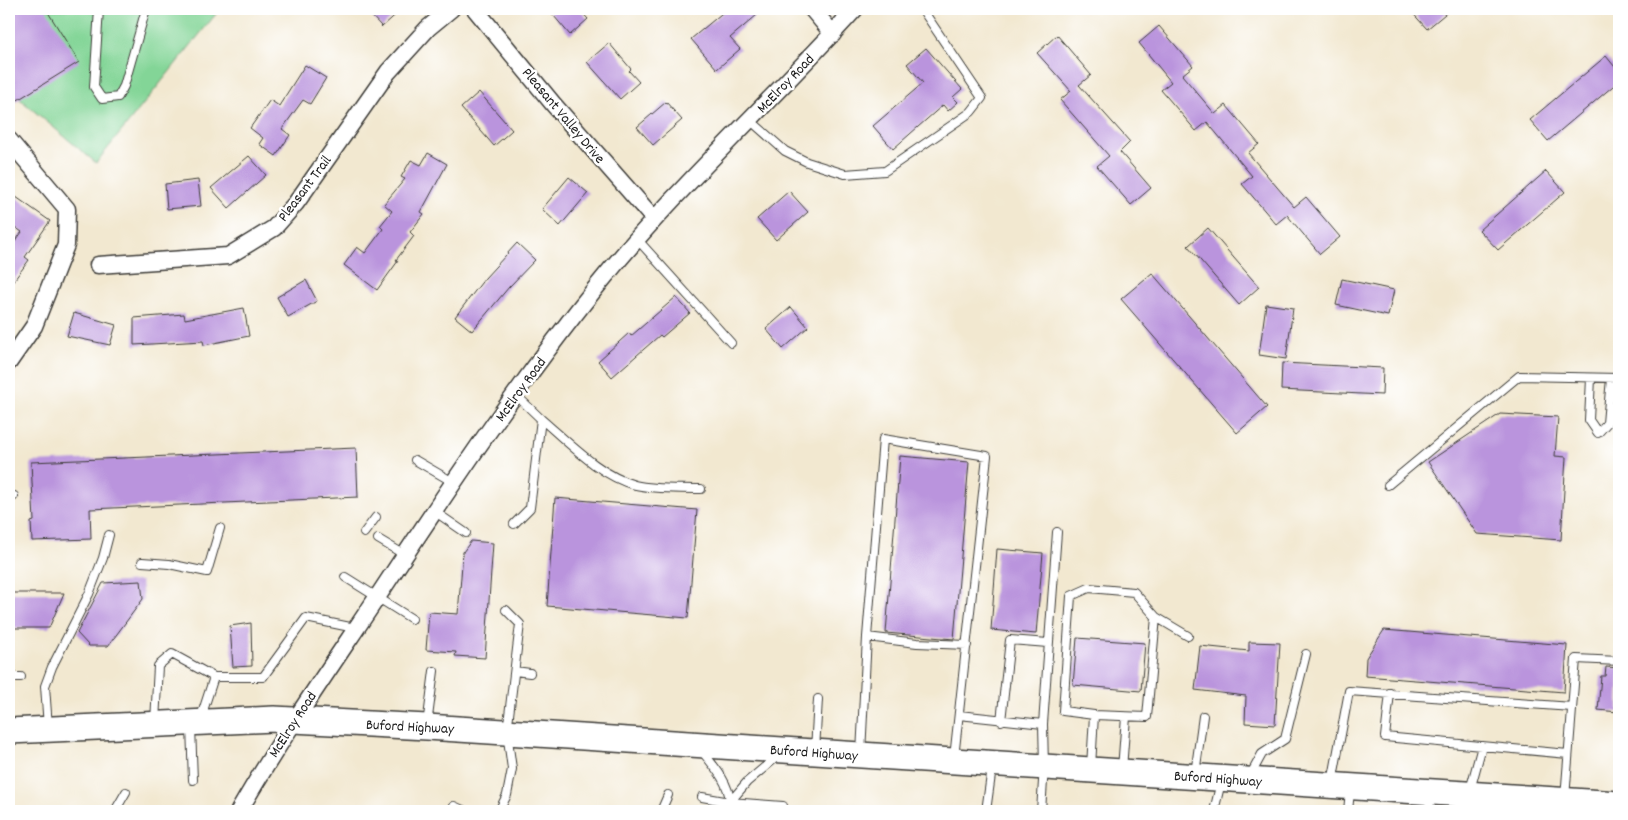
<svg xmlns="http://www.w3.org/2000/svg" width="1628" height="820" font-family="Dekko,sans-serif">
	<rect width="100%" height="100%" fill="#fff"/>
	<filter id="ink" filterUnits="userSpaceOnUse"><feTurbulence type="fractalNoise" baseFrequency=".02" numOctaves="2"/><feDisplacementMap in="SourceGraphic" scale="10" xChannelSelector="R" yChannelSelector="G"/><feConvolveMatrix kernelMatrix="1 2 1 2 8 2 1 2 1" color-interpolation-filters="sRGB"/></filter>
	<filter id="wash" filterUnits="userSpaceOnUse"><feTurbulence type="fractalNoise" baseFrequency=".0096" numOctaves="4" result="noise"/><feDisplacementMap in="SourceGraphic" scale="20" xChannelSelector="R" yChannelSelector="G"/><feGaussianBlur stdDeviation="1.12" result="paint"/><feColorMatrix in="noise" values="0 0 0 0 0 0 0 0 0 0 0 0 0 0 0 0 0 1.4 0 .05"/><feComposite in="paint" operator="in"/></filter>
	<g filter="url(#wash)">
		<rect width="100%" height="100%" fill="#f2e8d0"/>
		<path fill="#83d597" stroke="#50785a" d="M 9,9 L 220,9 L 96,163 L 9,90 Z"/>
		<g id="blocks">
			<path fill="#ba94dd" d="M 9,9 L 46,9 L 79,62 L 16,101 L 9,89 Z
				M 365,9 L 402,9 L 382,27 Z
				M 548,9 L 579,9 L 588,19 L 570,35 Z
				M 727,9 L 764,9 L 730,38 L 740,49 L 717,69 L 691,39 Z
				M 1409,9 L 1451,9 L 1427,29 Z
				M 1159,26 L 1193,66 L 1182,75 L 1215,114 L 1226,105 L 1259,144 L 1248,153 L 1294,207 L 1306,197 L 1340,237 L 1320,254 L 1287,215 L 1276,224 L 1242,184 L 1252,176 L 1207,122 L 1196,131 L 1161,90 L 1171,82 L 1139,43 Z
				M 1057,35 L 1091,75 L 1079,85 L 1130,142 L 1120,152 L 1151,188 L 1131,205 L 1097,166 L 1109,156 L 1060,100 L 1071,91 L 1037,53 Z
				M 609,43 L 631,69 L 629,71 L 639,82 L 620,99 L 587,62 Z
				M 926,48 L 962,89 L 953,97 L 958,102 L 948,111 L 943,105 L 893,149 L 873,126 L 923,83 L 907,64 Z
				M 1606,56 L 1619,72 L 1619,81 L 1548,141 L 1530,120 Z
				M 305,65 L 326,78 L 310,104 L 303,100 L 282,129 L 290,135 L 276,156 L 259,144 L 263,138 L 250,128 L 270,100 L 279,106 Z
				M 479,92 L 512,130 L 494,146 L 461,108 Z
				M 666,102 L 682,120 L 653,145 L 637,127 Z
				M 428,153 L 447,164 L 421,212 L 424,214 L 410,232 L 414,236 L 396,260 L 398,261 L 377,290 L 344,265 L 357,247 L 365,253 L 383,229 L 380,226 L 392,211 L 384,204 L 405,179 L 401,177 L 411,160 L 421,165 Z
				M 249,156 L 266,175 L 229,208 L 211,188 Z
				M 1546,171 L 1565,192 L 1498,250 L 1479,230 Z
				M 569,177 L 588,193 L 560,226 L 542,209 Z
				M 198,180 L 201,206 L 167,209 L 165,184 Z
				M 789,191 L 808,212 L 776,240 L 757,219 Z
				M 9,192 L 50,221 L 25,257 L 29,260 L 9,287 L 9,250 L 22,232 L 9,223 Z
				M 1208,228 L 1259,287 L 1239,305 L 1188,246 Z
				M 517,243 L 535,260 L 509,287 L 472,331 L 455,317 L 485,278 Z
				M 1152,273 L 1267,407 L 1237,433 L 1121,299 Z
				M 1342,279 L 1394,290 L 1388,316 L 1336,305 Z
				M 306,280 L 317,301 L 288,317 L 277,297 Z
				M 676,297 L 690,313 L 662,337 L 660,335 L 612,377 L 598,361 L 629,333 L 631,336 Z
				M 1266,304 L 1293,308 L 1286,359 L 1259,355 Z
				M 791,307 L 808,327 L 783,349 L 766,329 Z
				M 244,308 L 249,336 L 204,345 L 203,341 L 134,345 L 134,318 L 184,314 L 185,319 Z
				M 74,313 L 116,325 L 110,345 L 67,336 Z
				M 1282,363 L 1383,368 L 1382,395 L 1281,390 Z
				M 1500,414 L 1558,417 L 1555,456 L 1566,457 L 1561,540 L 1477,534 L 1428,462 Z
				M 356,448 L 358,497 L 90,509 L 91,539 L 32,541 L 31,522 L 34,521 L 31,462 Z
				M 900,456 L 969,462 L 954,639 L 886,633 Z
				M 555,498 L 697,510 L 688,618 L 547,606 Z
				M 471,541 L 493,543 L 485,658 L 455,656 L 456,652 L 426,650 L 429,612 L 458,614 L 463,552 Z
				M 997,549 L 1043,553 L 1036,634 L 991,630 Z
				M 141,581 L 143,599 L 108,646 L 89,646 L 77,633 L 103,583 Z
				M 9,593 L 64,593 L 49,628 L 9,628 Z
				M 251,623 L 252,666 L 233,667 L 230,626 Z
				M 1384,630 L 1567,645 L 1564,692 L 1365,676 L 1366,658 Z
				M 1077,638 L 1145,643 L 1141,691 L 1073,685 Z
				M 1249,642 L 1280,643 L 1275,725 L 1245,723 L 1246,696 L 1195,690 L 1200,646 L 1249,651 Z
				M 1606,667 L 1619,668 L 1618,712 L 1598,710 L 1601,676 L 1605,676 Z"/>
		</g>
	</g>
	<g filter="url(#ink)">
		<use href="#blocks" fill-opacity="0" stroke="#3c3b37" stroke-width="1"/>
		<g fill="none" stroke-linecap="round" stroke-linejoin="round">
			<defs>
				<path id="service" d="M 99,9 L 94,87 L 102,99 L 118,97 L 124,86 L 146,9
					M 750,120 L 785,151 L 807,162 L 845,174 L 885,171 L 971,112 L 982,98 L 922,9
					M 637,239 L 731,343
					M 1591,378 L 1589,420 L 1598,433 L 1607,423 L 1611,378
					M 541,419 C 568,442 600,476 635,485 C 656,490 680,488 701,489
					M 415,460 L 453,482
					M 1388,485 L 1519,376 L 1619,378
					M 9,495 L 14,496
					M 434,511 L 466,533
					M 514,524 L 530,508 L 541,419 L 515,394
					M 364,533 L 376,517
					M 378,539 L 405,555
					M 142,562 L 169,564 L 207,572 L 220,528
					M 345,577 L 412,619
					M 1156,617 L 1188,636
					M 867,637 L 883,439 L 987,456 L 954,758
					M 515,671 L 530,673
					M 9,677 L 21,677
					M 1390,693 L 1385,737 L 1568,754
					M 959,715 L 1043,724
					M 201,717 L 214,677
					M 1001,721 L 1010,640 L 1048,643
					M 155,722 L 158,666 L 172,654 L 214,677 L 263,677 L 306,618 L 355,628
					M 427,725 L 434,671
					M 48,727 L 45,686 L 52,667 L 89,594 L 103,558 L 109,535
					M 191,727 L 193,780
					M 701,750 C 713,765 729,782 730,802
					M 815,750 L 818,699
					M 861,753 L 867,637 L 917,643 L 967,645
					M 1091,767 L 1094,715 L 1063,711 L 1071,596 L 1089,588 L 1134,592 L 1156,617 L 1147,717 L 1094,715
					M 1122,769 L 1126,717
					M 1195,774 L 1203,716
					M 1250,776 L 1262,754 L 1285,739 L 1306,654
					M 1332,783 L 1349,691 L 1572,707
					M 702,797 L 730,802 L 783,806
					M 1565,798 L 1576,659 L 1619,661
					M 730,802 L 747,782 L 779,755
					M 454,806 L 465,811
					M 115,811 L 126,792
					M 499,811 L 507,795 L 512,769 L 507,732 L 520,624 L 506,610
					M 661,811 L 668,795
					M 986,811 L 992,768
					M 1041,811 L 1044,766 L 1043,724 L 1057,532
					M 1214,811 L 1221,782
					M 1348,811 L 1350,791
					M 1429,811 L 1430,796
					M 1467,811 L 1469,794 L 1482,746"/>
				<path id="minor" d="M 475,9 L 554,105 L 654,219
					M 812,9 L 833,34
					M 9,140 L 67,209 L 66,245 L 34,326 L 9,362
					M 98,265 L 228,256 L 274,228 L 296,203 L 388,72 L 428,28 L 451,9
					M 239,811 C 282,736 332,665 380,593 C 449,488 519,383 598,285 C 677,187 771,102 855,9"/>
				<path id="primary" d="M 9,731 L 274,719 L 427,727 L 1619,804"/>
			</defs>
			<use href="#service" stroke="#3c3b37" stroke-width="10"/>
			<use href="#minor" stroke="#3c3b37" stroke-width="19"/>
			<use href="#primary" stroke="#3c3b37" stroke-width="28"/>
			<use href="#service" stroke="#fff" stroke-width="8"/>
			<use href="#minor" stroke="#fff" stroke-width="16"/>
			<use href="#primary" stroke="#fff" stroke-width="25"/>
		</g>
	</g>
	<g text-anchor="middle" stroke-width="5" stroke-linejoin="round" paint-order="stroke">
		<g font-size="15" fill="#1c1c1c" stroke="#fff">
			<text transform="translate(785 83) rotate(-46)" y="5">McElroy Road</text>
			<text transform="translate(564 115) rotate(50)" y="5">Pleasant Valley Drive</text>
			<text transform="translate(304 188) rotate(-53)" y="5">Pleasant Trail</text>
			<text transform="translate(520 389) rotate(-54)" y="5">McElroy Road</text>
			<text transform="translate(292 724) rotate(-57)" y="5">McElroy Road</text>
			<text transform="translate(410 726) rotate(3)" y="5">Buford Highway</text>
			<text transform="translate(814 752) rotate(4)" y="5">Buford Highway</text>
			<text transform="translate(1218 778) rotate(4)" y="5">Buford Highway</text>
		</g>
	</g>
	<rect width="1628" height="820" fill="none" stroke="#fff" stroke-width="30"/>
</svg>
